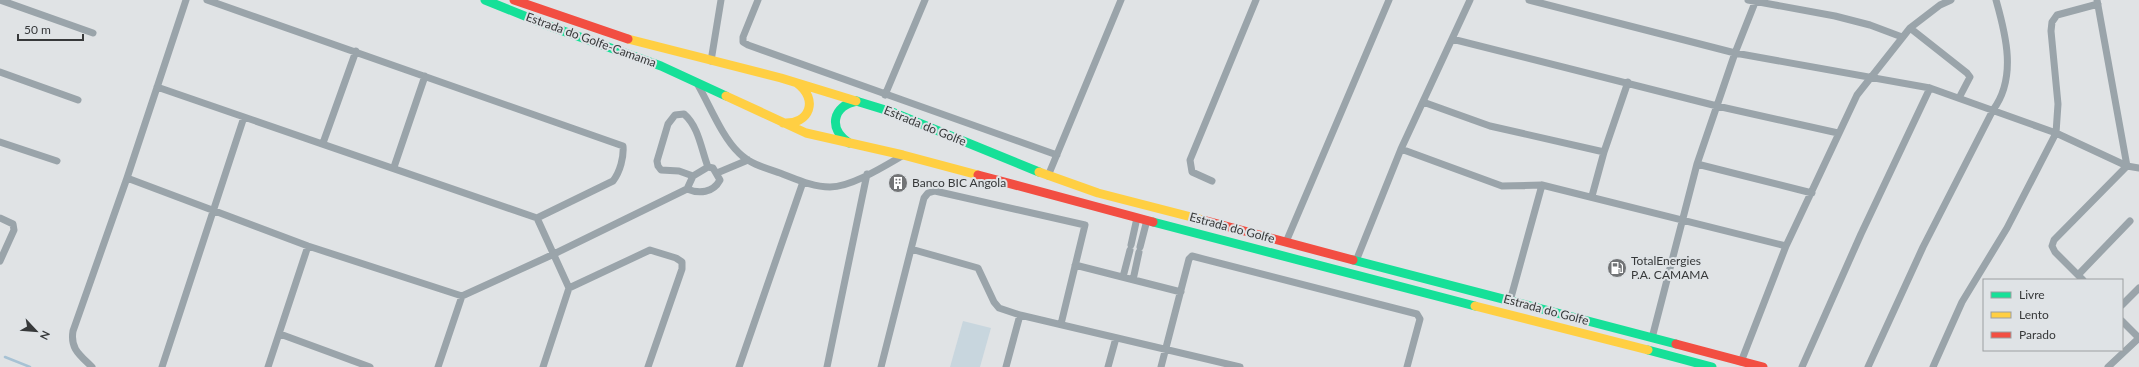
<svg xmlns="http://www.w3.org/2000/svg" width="2139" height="367" font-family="Lato,sans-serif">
	<rect width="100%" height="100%" fill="#e0e3e5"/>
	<path fill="#c8d6de" d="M 963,321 L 991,328 L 980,367 L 950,367 Z"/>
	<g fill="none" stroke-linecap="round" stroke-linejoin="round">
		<path stroke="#a7c2d4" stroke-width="2.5" d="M 5,357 L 30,367"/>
		<path stroke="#9aa4aa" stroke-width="7" d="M 0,0 L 93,33
			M 207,0 L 623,146 C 624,157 620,172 613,181 L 537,218
			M 758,0 L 743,37 L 743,42 L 748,45 L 1057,155
			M 1529,0 L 1735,53 L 1930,88 L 2056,133 L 2127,166 L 2139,168
			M 1748,0 L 1835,16 L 1870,25 L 1902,37
			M 1910,28 L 1967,73 L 1970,77 L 1959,98
			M 1452,39 L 1717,106 L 1838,133
			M 711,61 L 721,0
			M 0,72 L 78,100
			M 698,85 C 710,106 722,137 739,153 C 750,164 765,168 780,173 C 796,179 812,187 830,187 C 851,187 883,167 902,156
			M 157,87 L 537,218 L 569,288
			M 885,95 L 925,0
			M 1423,102 L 1490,126 L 1604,152
			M 0,142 L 57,161
			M 323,143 L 356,51
			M 1401,149 L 1502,186 L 1542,185 L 1786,246
			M 1697,164 L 1812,193
			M 394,167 L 425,76
			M 717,173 L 748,160
			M 693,176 L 687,189 C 699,194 713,193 720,180 L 713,168 L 708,167 L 693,176 L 679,171 L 661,170 L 658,166 L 657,161 L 668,124 L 675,115 L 684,114 C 699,127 701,149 708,167
			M 1048,176 L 1121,0
			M 127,178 L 308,246 L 462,296
			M 1212,181 L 1192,172 L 1190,160 L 1256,0
			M 1592,196 L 1604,152 L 1628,82
			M 0,218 L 13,224 L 14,230 L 0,261
			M 1286,242 L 1389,0
			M 1131,245 L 1137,218
			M 1140,247 L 1147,220
			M 911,249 L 978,268 L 994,302 L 999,308 L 1020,315 L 1240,367
			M 1356,261 L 1401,149 L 1470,0
			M 1075,265 L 1181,292
			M 2078,275 L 2130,221
			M 1123,277 L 1130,250
			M 1133,280 L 1139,252
			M 2083,280 L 2055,252 L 2052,246 L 2054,240 L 2127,166 L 2097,0
			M 1510,301 L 1542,185
			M 2122,305 L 2139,288
			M 2122,321 L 2139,338
			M 280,334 L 370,367
			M 1652,338 L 1697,164 L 1735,53 L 1756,0
			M 1741,362 L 1786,246 L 1857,95 L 1910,28 L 1940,5 L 1951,0
			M 92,367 C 80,355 70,349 73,331 L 127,178 L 186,0
			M 162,367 L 244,117
			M 268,367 L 308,246
			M 438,367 L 462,296 L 554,254 L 687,189
			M 543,367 L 569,288 L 650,250 L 676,258 L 682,262 L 682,269 L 648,367
			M 739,367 L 803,182
			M 827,367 L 867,174
			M 881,367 L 924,198 L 928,193 L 935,191 L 1085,225 L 1061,324
			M 1006,367 L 1020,315
			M 1108,367 L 1116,338
			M 1161,367 L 1189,259 L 1192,256 L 1417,314 L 1420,319 L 1407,367
			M 1802,367 L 1861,234 L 1930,88
			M 1868,367 L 1923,247 L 1993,110 C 2017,78 2006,35 1996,0
			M 1933,367 L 1962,302 L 2007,228 L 2056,133 L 2058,104 L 2051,31 L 2052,22 L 2057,15 L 2098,4
			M 2108,367 L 2139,338"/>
		<path stroke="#16e098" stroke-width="9" d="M 485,0 L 552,27 L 661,66 L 726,96
			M 856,101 L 892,112 L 1039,172
			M 849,143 C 828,129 832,106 857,101
			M 1153,222 L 1475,306
			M 1353,260 L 1676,344
			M 1648,350 L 1712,367"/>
		<path stroke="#ffcf43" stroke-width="9" d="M 628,39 L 781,78 L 856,101
			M 726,96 L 806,133 L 903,155 L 978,175
			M 783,123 C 810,125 819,99 797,83
			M 1039,172 L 1098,193 L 1203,220
			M 1475,306 L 1648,350"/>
		<path stroke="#f24e42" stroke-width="9" d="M 514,0 L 628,39
			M 978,175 L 1153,222
			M 1203,220 L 1353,260
			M 1676,344 L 1763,367"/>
	</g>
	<defs>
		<symbol id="building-disc" viewBox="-11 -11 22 22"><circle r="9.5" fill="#727476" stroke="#dfe3e6"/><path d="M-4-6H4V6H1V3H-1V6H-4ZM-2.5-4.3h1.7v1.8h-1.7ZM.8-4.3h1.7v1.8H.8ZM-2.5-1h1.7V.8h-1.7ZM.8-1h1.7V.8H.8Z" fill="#fff"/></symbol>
		<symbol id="fuel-disc" viewBox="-11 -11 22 22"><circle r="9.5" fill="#727476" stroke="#dfe3e6"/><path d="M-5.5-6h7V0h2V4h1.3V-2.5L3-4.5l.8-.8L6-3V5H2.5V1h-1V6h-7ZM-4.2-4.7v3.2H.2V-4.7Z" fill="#fff"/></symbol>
	</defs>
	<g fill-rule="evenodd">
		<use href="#building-disc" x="887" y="172" width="22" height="22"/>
		<use href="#fuel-disc" x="1606" y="257" width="22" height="22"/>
	</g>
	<g text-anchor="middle" stroke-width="4" stroke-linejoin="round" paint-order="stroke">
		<g font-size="12" fill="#37393a" stroke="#dfe3e6">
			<text transform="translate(591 40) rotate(20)" y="4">Estrada do Golfe-Camama</text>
			<text transform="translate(925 126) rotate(22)" y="4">Estrada do Golfe</text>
			<text transform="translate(1232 228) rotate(15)" y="4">Estrada do Golfe</text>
			<text transform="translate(1546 310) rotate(15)" y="4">Estrada do Golfe</text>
		</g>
		<g font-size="12" fill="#37393a" stroke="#dfe3e6" text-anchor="start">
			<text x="912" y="187">Banco BIC Angola</text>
			<text x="1631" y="265">TotalEnergies<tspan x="1631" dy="14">P.A. CAMAMA</tspan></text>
		</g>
	</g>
	<rect x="1983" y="279" width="140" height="72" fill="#dfe3e6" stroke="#9c9fa1"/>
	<rect x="1991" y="292" width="20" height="6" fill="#16e098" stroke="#9c9fa1"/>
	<text x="2019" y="299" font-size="12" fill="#37393a">Livre</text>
	<rect x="1991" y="312" width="20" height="6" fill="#ffcf43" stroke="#9c9fa1"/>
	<text x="2019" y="319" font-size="12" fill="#37393a">Lento</text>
	<rect x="1991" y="332" width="20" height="6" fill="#f24e42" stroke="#9c9fa1"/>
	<text x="2019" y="339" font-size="12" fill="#37393a">Parado</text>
	<g transform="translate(36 331) rotate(116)" stroke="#dfe3e6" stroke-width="3" paint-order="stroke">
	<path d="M0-3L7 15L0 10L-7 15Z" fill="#37393a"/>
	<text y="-6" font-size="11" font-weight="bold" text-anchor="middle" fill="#37393a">N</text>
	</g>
	<path d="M18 34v6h65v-6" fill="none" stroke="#37393a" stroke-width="2"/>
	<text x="24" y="34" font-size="12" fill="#37393a" stroke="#dfe3e6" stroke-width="3" paint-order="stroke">50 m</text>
</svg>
